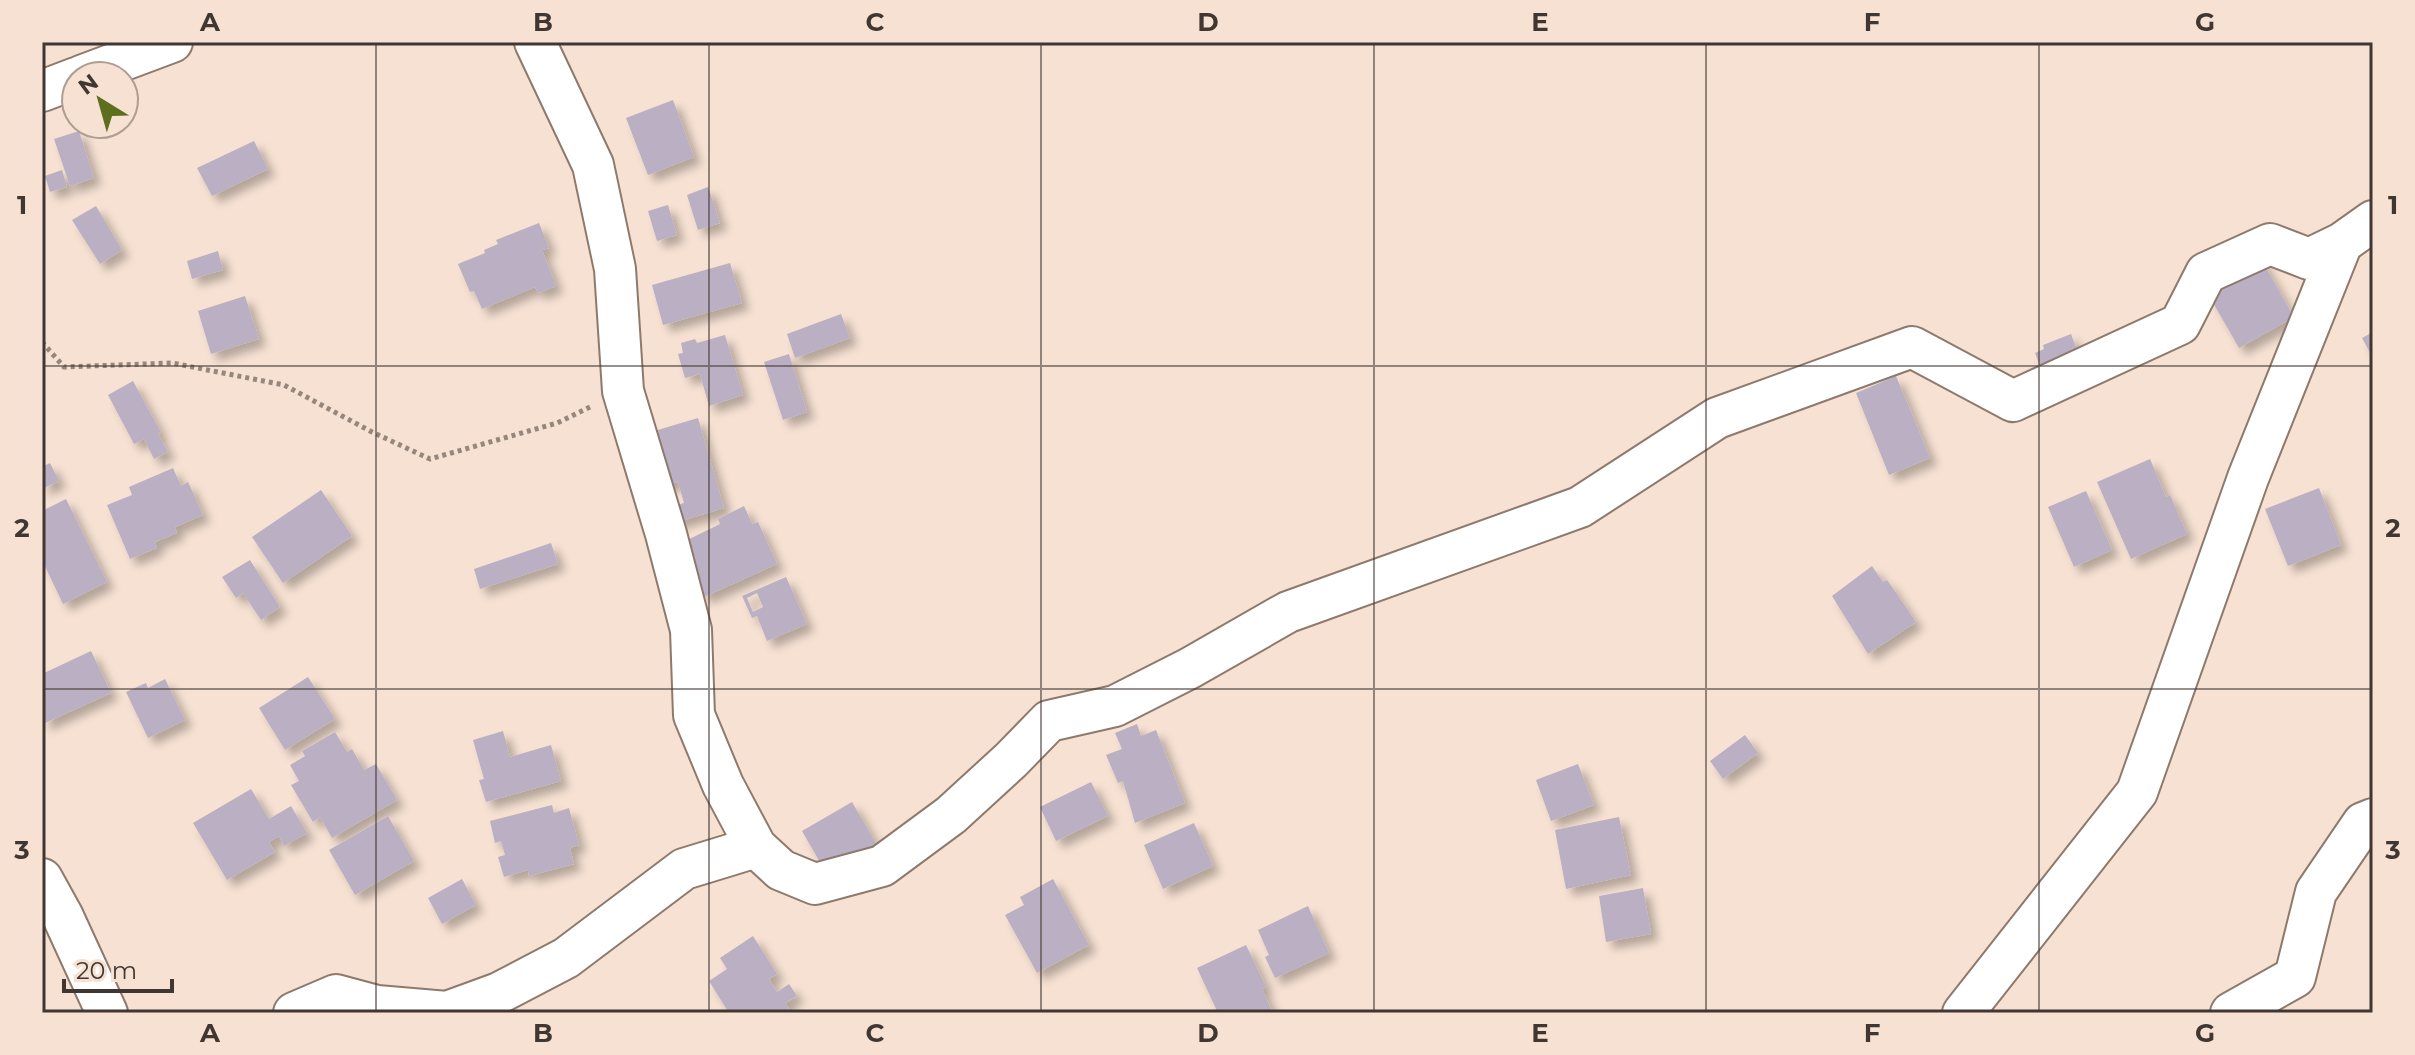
<svg xmlns="http://www.w3.org/2000/svg" width="2415" height="1055" font-family="Montserrat,sans-serif">
	<defs>
		<filter id="shadow"><feDropShadow dx="7" dy="7" stdDeviation="4" flood-color="#0004"/></filter>
	</defs>
	<rect width="100%" height="100%" fill="#f6e1d2"/>
	<path fill="#baafc3" fill-rule="evenodd" filter="url(#shadow)" d="M 673,100 L 694,157 L 648,175 L 626,118 Z
		M 79,131 L 94,178 L 70,186 L 54,139 Z
		M 254,141 L 268,169 L 212,196 L 197,168 Z
		M 62,170 L 67,187 L 50,192 L 45,176 Z
		M 708,187 L 720,223 L 698,230 L 687,195 Z
		M 668,205 L 677,235 L 657,241 L 648,211 Z
		M 96,206 L 122,250 L 100,264 L 72,220 Z
		M 539,223 L 549,248 L 542,250 L 556,286 L 538,293 L 535,287 L 482,309 L 474,291 L 470,292 L 458,264 L 485,253 L 484,250 L 498,244 L 496,240 Z
		M 218,251 L 223,270 L 192,279 L 187,261 Z
		M 2259,256 L 2294,317 L 2239,348 L 2204,287 Z
		M 730,263 L 742,303 L 663,325 L 652,285 Z
		M 245,296 L 259,339 L 211,354 L 198,311 Z
		M 841,314 L 850,338 L 795,358 L 787,334 Z
		M 2373,332 L 2373,358 L 2362,338 Z
		M 2071,334 L 2082,363 L 2044,377 L 2035,353 L 2044,349 L 2043,345 Z
		M 725,335 L 743,395 L 709,406 L 700,374 L 685,378 L 678,354 L 683,353 L 681,343 L 695,339 L 697,343 Z
		M 789,354 L 807,412 L 783,420 L 764,362 Z
		M 1896,376 L 1930,458 L 1889,475 L 1856,393 Z
		M 133,381 L 158,427 L 161,432 L 158,434 L 168,452 L 154,459 L 144,439 L 134,444 L 108,395 Z
		M 698,418 L 724,508 L 674,523 L 670,507 L 684,503 L 678,482 L 660,487 L 651,432 Z
		M 2150,459 L 2166,497 L 2170,495 L 2187,534 L 2131,559 L 2097,482 Z
		M 50,463 L 59,481 L 42,489 L 42,467 Z
		M 173,468 L 181,486 L 188,482 L 203,515 L 175,527 L 177,533 L 155,542 L 157,548 L 130,559 L 107,505 L 132,495 L 129,487 Z
		M 2319,488 L 2341,545 L 2288,566 L 2265,509 Z
		M 321,490 L 352,536 L 283,583 L 252,537 Z
		M 2086,491 L 2112,550 L 2074,567 L 2048,507 Z
		M 66,499 L 107,582 L 63,604 L 42,560 L 42,511 Z
		M 744,506 L 752,524 L 758,522 L 777,564 L 704,597 L 694,577 L 698,576 L 683,542 L 720,524 L 718,519 Z
		M 551,543 L 558,564 L 480,589 L 474,569 Z
		M 250,560 L 280,607 L 261,620 L 243,593 L 236,598 L 222,577 Z
		M 1872,566 L 1883,582 L 1887,580 L 1916,622 L 1868,654 L 1832,596 Z
		M 786,577 L 807,624 L 767,641 L 757,616 L 752,618 L 742,596 ZM 757,593 L 763,607 L 753,612 L 747,598 Z
		M 91,651 L 111,693 L 43,724 L 42,674 Z
		M 308,677 L 335,719 L 285,750 L 259,708 Z
		M 165,679 L 185,720 L 148,738 L 126,692 L 146,683 L 148,688 Z
		M 1137,724 L 1141,736 L 1156,730 L 1185,803 L 1135,823 L 1123,781 L 1118,783 L 1106,755 L 1122,749 L 1115,733 Z
		M 503,731 L 510,757 L 551,745 L 561,781 L 486,802 L 479,780 L 484,779 L 473,740 Z
		M 335,732 L 347,752 L 352,749 L 364,770 L 376,764 L 397,800 L 332,838 L 320,817 L 313,822 L 291,785 L 299,781 L 290,765 L 305,756 L 302,751 Z
		M 1745,735 L 1758,753 L 1723,779 L 1710,761 Z
		M 1578,764 L 1594,805 L 1551,821 L 1536,780 Z
		M 1091,782 L 1108,816 L 1056,841 L 1040,807 Z
		M 251,789 L 269,819 L 291,806 L 307,833 L 284,846 L 279,836 L 269,842 L 275,852 L 227,880 L 193,823 Z
		M 852,802 L 878,847 L 828,876 L 802,831 Z
		M 552,805 L 554,813 L 569,808 L 579,845 L 570,848 L 574,864 L 529,876 L 528,870 L 504,877 L 498,857 L 505,855 L 501,841 L 495,843 L 490,821 Z
		M 388,816 L 414,861 L 355,895 L 329,850 Z
		M 1619,817 L 1631,875 L 1566,889 L 1555,830 Z
		M 1194,823 L 1213,866 L 1163,889 L 1144,845 Z
		M 462,879 L 476,905 L 442,924 L 428,898 Z
		M 1053,879 L 1089,945 L 1037,973 L 1005,915 L 1024,905 L 1020,897 Z
		M 1643,888 L 1651,934 L 1606,942 L 1599,896 Z
		M 1308,906 L 1329,953 L 1275,978 L 1265,957 L 1269,955 L 1258,930 Z
		M 753,936 L 777,974 L 769,979 L 777,992 L 789,984 L 797,996 L 785,1003 L 790,1010 L 786,1013 L 729,1013 L 709,981 L 727,969 L 720,958 Z
		M 1246,945 L 1266,987 L 1262,989 L 1272,1011 L 1276,1009 L 1278,1013 L 1218,1013 L 1197,968 Z"/>
	<g fill="none" stroke-linecap="round" stroke-linejoin="round">
		<defs>
			<path id="minor" d="M 535,42 L 593,165 L 615,269 L 623,391 L 666,534 L 691,630 L 694,715 L 723,785 L 756,847 L 781,870 L 815,884 L 882,866 L 951,815 L 1011,760 L 1049,721 L 1115,706 L 1190,668 L 1288,612 L 1580,507 L 1717,418 L 1912,347 L 2013,401 L 2180,324 L 2206,273 L 2270,244 L 2309,259 L 2342,243 L 2373,221
				M 81,76 L 172,42
				M 42,91 L 76,78
				M 42,879 L 63,917 L 107,1013
				M 294,1013 L 336,995 L 377,1006 L 447,1012 L 499,993 L 566,958 L 684,869 L 756,847
				M 1963,1013 L 2137,792 L 2248,478 L 2342,243
				M 2231,1013 L 2295,977 L 2316,892 L 2363,823 L 2373,819"/>
		</defs>
		<use href="#minor" stroke="#8d7a6d" stroke-width="44"/>
		<path stroke="#96877d" stroke-width="5" stroke-dasharray="4 4" stroke-linecap="butt" d="M 42,342 L 64,367 L 172,363 L 284,385 L 372,432 L 430,459 L 557,423 L 590,407"/>
		<use href="#minor" stroke="#fff" stroke-width="40"/>
	</g>
	<path fill="none" stroke="#403732" stroke-width="2" stroke-opacity="0.55" d="M 376,42 L 376,1013M 709,42 L 709,1013M 1041,42 L 1041,1013M 1374,42 L 1374,1013M 1706,42 L 1706,1013M 2039,42 L 2039,1013M 42,366 L 2373,366M 42,689 L 2373,689"/>
	<rect width="2415" height="1055" fill="none" stroke="#f6e1d2" stroke-width="88"/>
	<g transform="translate(100 100) rotate(323)"><circle r="38" fill="#f6e1d2" stroke="#ad9d92" stroke-width="2"/>
	<path d="M0-6L14 30L0 20L-14 30Z" fill="#5d6f1d"/>
	<text y="-12" font-size="22" font-weight="bold" text-anchor="middle" fill="#403732">N</text>
	</g>
	<path d="M64 979v12h108v-12" fill="none" stroke="#403732" stroke-width="4"/>
	<text x="76" y="979" font-size="24" fill="#403732" stroke="#f6e1d2" stroke-width="6" paint-order="stroke">20 m</text>
	<rect x="44" y="44" width="2327" height="967" fill="none" stroke="#403732" stroke-width="3"/>
	<g font-size="26" text-anchor="middle" font-weight="bold" fill="#403732">
		<text x="210" y="31">A</text>
		<text x="543" y="31">B</text>
		<text x="875" y="31">C</text>
		<text x="1208" y="31">D</text>
		<text x="1540" y="31">E</text>
		<text x="1872" y="31">F</text>
		<text x="2205" y="31">G</text>
		<text x="22" y="214">1</text>
		<text x="2393" y="214">1</text>
		<text x="22" y="537">2</text>
		<text x="2393" y="537">2</text>
		<text x="22" y="859">3</text>
		<text x="2393" y="859">3</text>
		<text x="210" y="1042">A</text>
		<text x="543" y="1042">B</text>
		<text x="875" y="1042">C</text>
		<text x="1208" y="1042">D</text>
		<text x="1540" y="1042">E</text>
		<text x="1872" y="1042">F</text>
		<text x="2205" y="1042">G</text>
	</g>
</svg>
